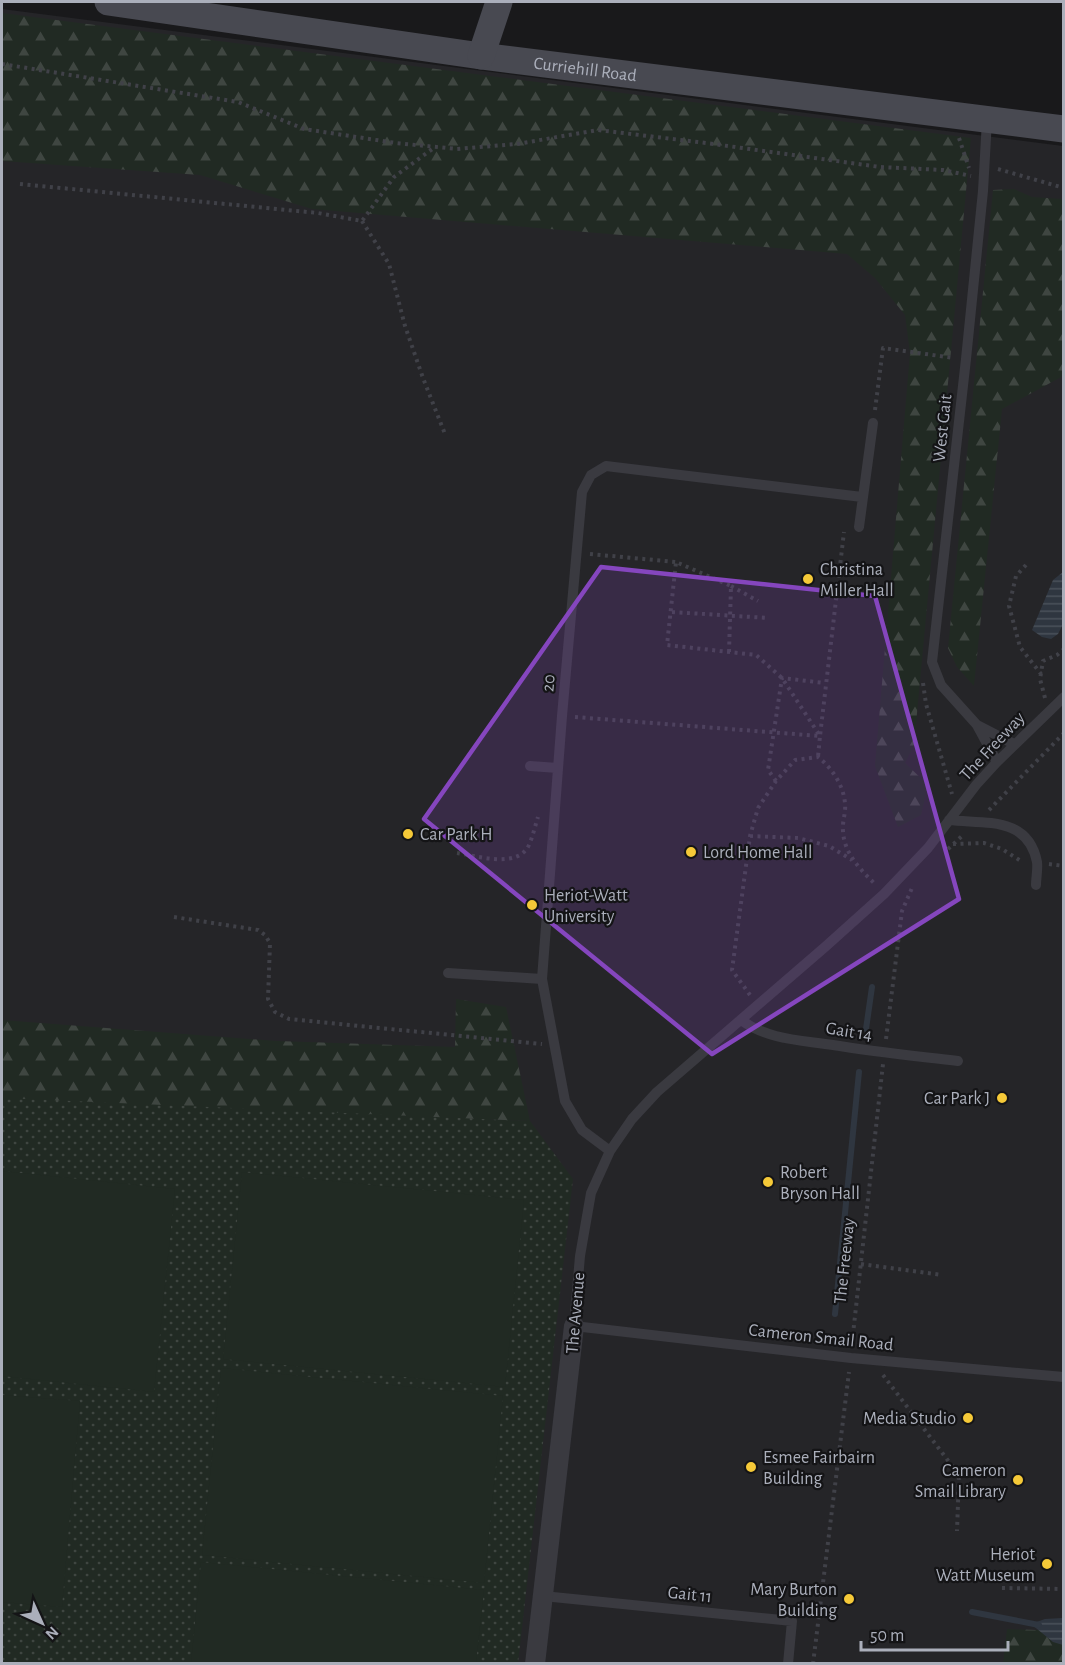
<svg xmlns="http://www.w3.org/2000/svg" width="1065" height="1665" font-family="'Alegreya Sans',sans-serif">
	<defs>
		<pattern id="grass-dots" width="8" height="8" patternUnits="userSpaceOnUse" patternTransform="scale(1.5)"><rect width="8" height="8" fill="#212a23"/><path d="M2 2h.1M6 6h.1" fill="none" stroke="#3f4641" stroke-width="1.8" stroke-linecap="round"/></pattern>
		<pattern id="forest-firs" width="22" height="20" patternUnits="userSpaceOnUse" patternTransform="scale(1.5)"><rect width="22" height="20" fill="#212a23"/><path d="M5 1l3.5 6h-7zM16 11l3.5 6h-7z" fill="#3f4641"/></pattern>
		<pattern id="water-rules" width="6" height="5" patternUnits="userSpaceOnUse" patternTransform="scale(1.5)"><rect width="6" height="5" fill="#2f3640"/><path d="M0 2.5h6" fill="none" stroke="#4a515a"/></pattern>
	</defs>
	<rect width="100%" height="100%" fill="#19191b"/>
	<path fill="#252528" d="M 2,9 L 1063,146 L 1063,1663 L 2,1664 Z"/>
	<path fill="url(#grass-dots)" d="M 6,1097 L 530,1121 L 573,1179 L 518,1663 L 2,1664 L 2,1098 Z"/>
	<path fill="url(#forest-firs)" d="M 2,13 L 971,138 L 914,745 L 905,763 L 928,785 L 921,815 L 898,827 L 875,766 L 910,353 L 905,315 L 875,278 L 847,254 L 312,209 L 200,175 L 2,161 Z
		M 1014,189 L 1032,197 L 1063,199 L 1063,376 L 1002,409 L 974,686 L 957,667 L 948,648 L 993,190 Z
		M 456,999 L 506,1007 L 530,1121 L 2,1098 L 2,1020 L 277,1041 L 455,1047 Z
		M 1007,1629 L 1063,1631 L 1063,1663 L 1003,1664 Z"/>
	<path fill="#212a23" d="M 2,1171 L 175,1189 L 154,1392 L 2,1376 Z
		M 242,1172 L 524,1200 L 505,1387 L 223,1359 Z
		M 221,1368 L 503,1396 L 484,1583 L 202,1555 Z
		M 2,1395 L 80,1401 L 62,1607 L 2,1602 Z
		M 201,1562 L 484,1590 L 476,1663 L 191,1663 Z"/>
	<path fill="url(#water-rules)" d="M 1063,572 L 1063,624 L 1058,634 L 1051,639 L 1042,637 L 1032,630 L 1053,580 Z
		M 1063,1618 L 1063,1645 L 1053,1642 L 1031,1624 L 1045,1619 Z"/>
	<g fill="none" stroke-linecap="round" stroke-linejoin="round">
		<path stroke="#2f3640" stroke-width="6" d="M 866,1029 L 872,987
			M 835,1314 L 859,1072
			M 972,1612 L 1039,1625"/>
		<path stroke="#404148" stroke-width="4" stroke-dasharray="3 4.5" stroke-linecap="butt" d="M 2,64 L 238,102 L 304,129 L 396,143 L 457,149 L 517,144 L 598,130 L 706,143 L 880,167 L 943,170 L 971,176
			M 959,138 L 969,168
			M 998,169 L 1064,188
			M 20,184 L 318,213 L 362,221 L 394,177 L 435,147
			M 362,221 L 389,264 L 405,326 L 423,378 L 445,434
			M 875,410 L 883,348 L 954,358
			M 590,554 L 676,562
			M 1026,565 L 1016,576 L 1009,606 L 1020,647 L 1041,674
			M 731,586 L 758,601
			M 672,612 L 768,618
			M 729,652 L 731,586 L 676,562 L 667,645 L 756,655 L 782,678 L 820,736 L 818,757
			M 923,683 L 926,704 L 952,794
			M 1045,698 L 1040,679 L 1043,661 L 1057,655 L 1064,649
			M 575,717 L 820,736 L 844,532
			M 776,781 L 768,770 L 782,678 L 825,683
			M 989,810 L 1064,733
			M 750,836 L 798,838 L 829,846 L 852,860
			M 953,844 L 984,843 L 1002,849 L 1021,861
			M 948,849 L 962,836
			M 457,853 C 477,856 518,869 529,845 C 533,836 535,826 538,817
			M 1049,864 L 1064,866
			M 174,917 L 258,930 L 265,935 L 270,943 L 268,999 L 275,1012 L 289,1019 L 542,1044
			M 750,995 L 732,970 L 750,836 L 758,808 L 776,781 L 795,760 L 818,757 C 832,768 844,786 845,804 C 846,813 842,822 843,831 C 844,854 861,870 876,885
			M 886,1039 L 902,911 L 912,888
			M 861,1264 L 942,1275
			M 852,1343 L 883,1064
			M 883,1375 L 959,1475 L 957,1531
			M 1002,1588 L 1064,1589
			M 813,1664 L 849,1372"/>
		<path stroke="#3a3a40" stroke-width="10" d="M 987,120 L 983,191 L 966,359 L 932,662 L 941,685 L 977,725 L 997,762
			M 859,527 L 873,423
			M 1064,697 L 997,762 L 976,785 L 928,848 L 884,894 L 825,947 L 657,1092 L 632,1119 L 610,1151 L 591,1193 L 580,1256 L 574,1326 L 851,1358 L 1064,1377
			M 977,725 L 1014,744
			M 530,766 L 558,768
			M 949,820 C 985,824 1028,816 1037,862 C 1038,869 1036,878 1036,885
			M 448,973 L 542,979
			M 741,1020 C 768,1040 801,1040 833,1045 C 874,1052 916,1056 958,1061
			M 610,1151 L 582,1130 L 565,1101 L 542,979 L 562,716 L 582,492 L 591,475 L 606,466 L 862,497
			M 543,1596 L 792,1621 L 788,1664"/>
		<path stroke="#3a3a40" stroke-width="20" d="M 535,1664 L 574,1326"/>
		<g stroke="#484951" stroke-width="27">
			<path id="s1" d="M 108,2 L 481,56 L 1064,129"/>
			<path d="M 481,56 L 499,2"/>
		</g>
	</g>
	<path fill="#8546be" fill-opacity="0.2" stroke="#8546be" stroke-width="4.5" stroke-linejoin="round" d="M 601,567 L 875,596 L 959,899 L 712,1054 L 424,819 Z"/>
	<g fill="#f5c938" stroke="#141416" stroke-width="2">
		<circle cx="808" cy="579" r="6"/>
		<circle cx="408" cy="834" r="6"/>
		<circle cx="691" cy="852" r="6"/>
		<circle cx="532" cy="905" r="6"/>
		<circle cx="1002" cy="1098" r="6"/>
		<circle cx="768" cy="1182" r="6"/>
		<circle cx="968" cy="1418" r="6"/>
		<circle cx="751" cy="1467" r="6"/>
		<circle cx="1018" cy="1480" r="6"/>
		<circle cx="1047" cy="1564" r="6"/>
		<circle cx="849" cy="1599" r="6"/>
	</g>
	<g text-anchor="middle" stroke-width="4.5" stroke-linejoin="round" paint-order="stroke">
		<g font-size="18" fill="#abafbb" stroke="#141416">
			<text dy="6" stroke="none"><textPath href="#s1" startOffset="482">Curriehill Road</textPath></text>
			<text transform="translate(942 428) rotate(-84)" y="6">West Gait</text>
			<text transform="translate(548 683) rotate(-85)" y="6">20</text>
			<text transform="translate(992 746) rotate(-47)" y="6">The Freeway</text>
			<text transform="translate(849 1031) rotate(9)" y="6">Gait 14</text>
			<text transform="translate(844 1261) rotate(-84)" y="6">The Freeway</text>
			<text transform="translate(575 1313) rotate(-85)" y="6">The Avenue</text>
			<text transform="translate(821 1337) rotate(6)" y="6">Cameron Smail Road</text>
			<text transform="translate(690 1594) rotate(6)" y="6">Gait 11</text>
		</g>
		<g font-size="18" fill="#abafbb" stroke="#141416" text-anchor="start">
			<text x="820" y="575">Christina<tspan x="820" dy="21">Miller Hall</tspan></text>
			<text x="420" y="840">Car Park H</text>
			<text x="703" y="858">Lord Home Hall</text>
			<text x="544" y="901">Heriot-Watt<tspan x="544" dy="21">University</tspan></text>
			<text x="990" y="1104" text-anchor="end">Car Park J</text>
			<text x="780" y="1178">Robert<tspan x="780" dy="21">Bryson Hall</tspan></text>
			<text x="956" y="1424" text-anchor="end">Media Studio</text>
			<text x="763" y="1463">Esmee Fairbairn<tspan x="763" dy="21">Building</tspan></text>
			<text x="1006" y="1476" text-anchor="end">Cameron<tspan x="1006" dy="21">Smail Library</tspan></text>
			<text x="1035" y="1560" text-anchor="end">Heriot<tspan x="1035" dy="21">Watt Museum</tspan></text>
			<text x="837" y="1595" text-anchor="end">Mary Burton<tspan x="837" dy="21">Building</tspan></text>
		</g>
	</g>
	<rect width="1065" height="1665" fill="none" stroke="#abafbb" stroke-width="6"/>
	<g transform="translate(42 1623) rotate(135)" stroke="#141416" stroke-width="4.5" paint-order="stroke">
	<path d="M0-4.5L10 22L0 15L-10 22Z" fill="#abafbb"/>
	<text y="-9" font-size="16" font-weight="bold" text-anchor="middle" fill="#abafbb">N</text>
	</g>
	<path d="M861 1641v9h147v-9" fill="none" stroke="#abafbb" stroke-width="3"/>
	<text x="870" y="1641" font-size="18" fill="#abafbb" stroke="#141416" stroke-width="4.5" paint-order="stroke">50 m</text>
</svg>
